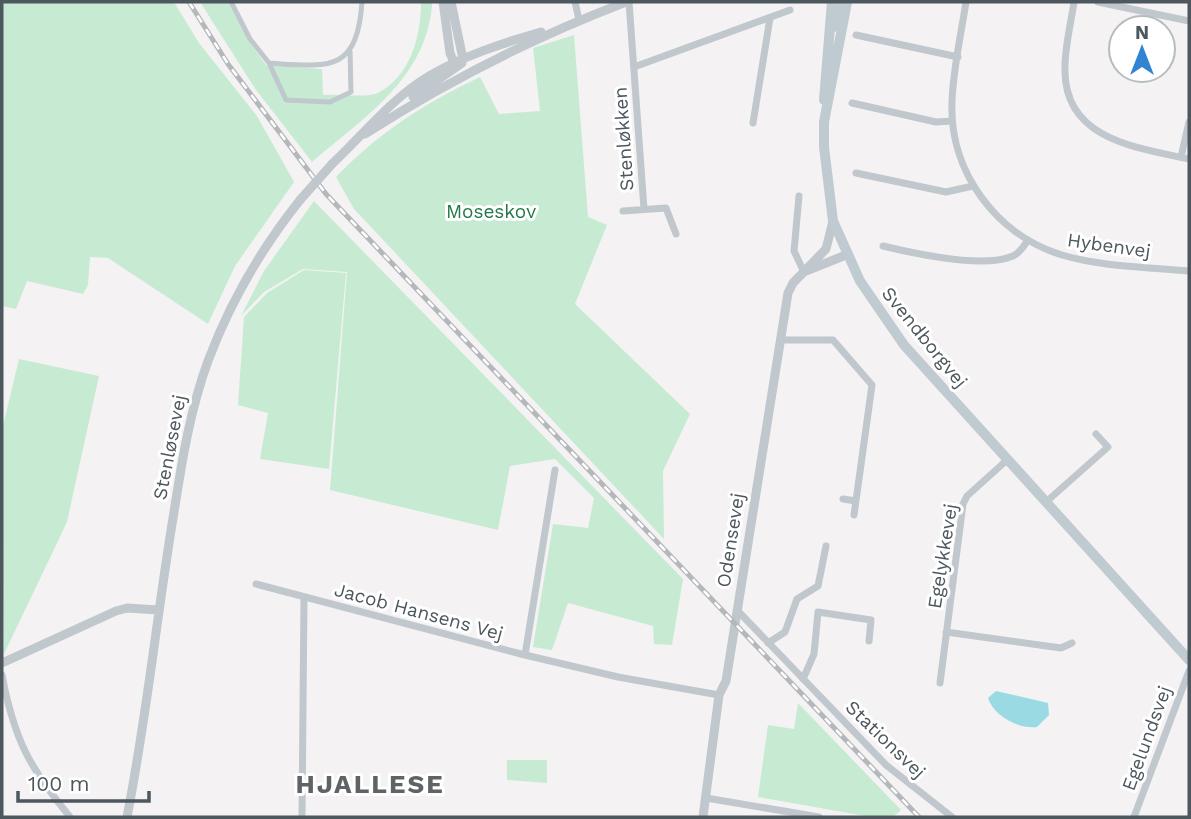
<svg xmlns="http://www.w3.org/2000/svg" width="1191" height="819" font-family="'Work Sans',sans-serif">
	<rect width="100%" height="100%" fill="#f4f2f3"/>
	<path fill="#c7ebd2" d="M 2,2 L 174,2 L 199,43 L 257,116 L 294,182 L 235,266 L 208,324 L 108,258 L 90,257 L 88,285 L 83,294 L 27,281 L 16,309 L 2,306 Z
		M 200,2 L 228,2 L 248,40 L 266,65 L 322,69 L 323,95 C 336,94 368,98 378,93 C 411,76 421,35 421,2 L 432,2 L 432,5 C 426,79 363,118 312,162 L 256,90 Z
		M 574,35 L 588,217 L 607,225 L 575,304 L 690,414 L 663,471 L 664,539 L 354,209 L 336,177 C 378,133 425,103 480,77 L 499,114 L 540,111 L 533,48 Z
		M 314,201 L 683,579 L 672,645 L 654,644 L 653,626 L 568,603 L 552,650 L 533,647 L 553,524 L 588,528 L 594,498 L 555,459 L 510,466 L 498,530 L 330,490 L 347,272 L 303,269 L 264,292 L 241,316 L 264,271 Z
		M 304,270 L 346,273 L 329,469 L 260,459 L 268,413 L 238,405 L 244,317 L 267,293 Z
		M 19,359 L 99,376 L 67,522 L 4,654 L 2,430 Z
		M 798,703 L 901,810 L 893,817 L 871,817 L 758,797 L 768,725 L 794,729 Z
		M 507,760 L 547,760 L 547,783 L 507,780 Z"/>
	<path fill="#99dae3" d="M 996,691 L 1048,703 L 1049,715 L 1037,727 C 1018,729 994,716 988,698 Z"/>
	<g fill="none" stroke-linecap="round" stroke-linejoin="round">
		<path stroke="#c0c7cd" stroke-width="5" d="M 231,2 L 250,39 L 269,63 C 329,67 357,73 362,2
			M 269,63 L 286,100 L 330,102 L 351,92 L 350,51"/>
		<path stroke="#c0c7cd" stroke-width="7" d="M 575,2 L 579,20
			M 629,2 L 644,209
			M 966,2 C 961,35 953,69 952,102 C 949,171 996,235 1062,255 C 1102,267 1148,267 1189,271
			M 1074,2 C 1071,24 1064,49 1065,72 C 1066,140 1138,148 1189,159
			M 1098,2 L 1189,21
			M 856,35 L 958,57
			M 634,67 L 790,10
			M 852,103 L 936,122 L 952,121
			M 753,123 L 770,18
			M 1181,157 L 1189,122
			M 856,173 L 946,192 L 973,186
			M 799,196 L 794,251 L 804,272
			M 623,211 L 666,208 L 676,234
			M 883,246 C 916,254 982,269 1013,256 C 1020,253 1024,246 1028,240
			M 780,340 L 833,340 L 872,385 L 854,515
			M 843,499 L 856,501
			M 1046,502 L 1108,447 L 1096,434
			M 256,584 L 525,655 L 618,677 L 719,695
			M 737,610 L 886,765 L 952,817
			M 946,632 L 1061,648 L 1072,643
			M 768,643 L 785,632 L 797,599 L 818,586 L 826,546
			M 525,655 L 555,470
			M 2,675 C 14,739 29,767 70,817
			M 803,679 L 814,654 L 818,612 L 871,620 L 869,641
			M 940,683 L 963,504 L 967,496 L 1007,460
			M 706,798 L 819,817
			M 302,817 L 304,597
			M 1134,817 L 1189,671"/>
		<path stroke="#c0c7cd" stroke-width="9" d="M 443,2 L 450,53 L 456,67
			M 451,2 L 463,59
			M 413,97 L 462,63
			M 365,134 C 449,80 532,38 626,2
			M 332,164 C 363,135 392,98 429,76 C 463,56 503,43 541,32
			M 806,271 L 846,255
			M 2,663 L 116,611 L 127,608 L 158,610
			M 127,817 C 147,716 157,613 174,512 C 182,461 190,410 208,361 C 230,302 261,249 300,200
			M 703,817 L 719,695 L 726,681 L 788,293 L 793,283 L 826,249 L 833,221"/>
		<path stroke="#c0cad1" stroke-width="10" d="M 847,2 L 824,122 L 824,147 L 833,221 L 860,281 L 904,345 L 1189,660
			M 837,27 L 840,2
			M 824,100 L 832,2"/>
		<defs>
			<path id="rail" d="M 189,2 L 228,64 L 326,194 L 919,817"/>
		</defs>
		<use href="#rail" stroke="#b5b8bb" stroke-width="5"/>
		<use href="#rail" stroke="#fff" stroke-width="2.5" stroke-dasharray="8" stroke-linecap="butt"/>
		<path stroke="#c0c7cd" stroke-width="9" d="M 300,200 L 332,164"/>
	</g>
	<g text-anchor="middle" stroke-width="6" stroke-linejoin="round" paint-order="stroke">
		<g font-size="19" fill="#4c575e" stroke="#fff">
			<text transform="translate(623 139) rotate(-94)" y="7">Stenløkken</text>
			<text transform="translate(1109 245) rotate(8)" y="7">Hybenvej</text>
			<text transform="translate(925 337) rotate(51)" y="7">Svendborgvej</text>
			<text transform="translate(169 447) rotate(-79)" y="7">Stenløsevej</text>
			<text transform="translate(730 540) rotate(-81)" y="7">Odensevej</text>
			<text transform="translate(942 556) rotate(-81)" y="7">Egelykkevej</text>
			<text transform="translate(419 611) rotate(15)" y="7">Jacob Hansens Vej</text>
			<text transform="translate(1146 738) rotate(-70)" y="7">Egelundsvej</text>
			<text transform="translate(886 739) rotate(44)" y="7">Stationsvej</text>
		</g>
		<g font-size="19" fill="#237846" stroke="#fff">
			<text x="491" y="218">Moseskov</text>
		</g>
		<g font-size="26" font-weight="bold" letter-spacing="2" fill="#5f6366" stroke="#fff">
			<text x="370" y="793">HJALLESE</text>
		</g>
	</g>
	<rect width="1191" height="819" fill="none" stroke="#4c575e" stroke-width="7"/>
	<g transform="translate(1142 49)"><circle r="33" fill="#ffffff" stroke="#b7bcbf" stroke-width="2"/>
	<path d="M0-5L12 26L0 18L-12 26Z" fill="#3084d1"/>
	<text y="-10" font-size="19" font-weight="bold" text-anchor="middle" fill="#4c575e">N</text>
	</g>
	<path d="M18 791v10h131v-10" fill="none" stroke="#4c575e" stroke-width="3.5"/>
	<text x="28" y="791" font-size="21" fill="#4c575e" stroke="#ffffff" stroke-width="5" paint-order="stroke">100 m</text>
</svg>
